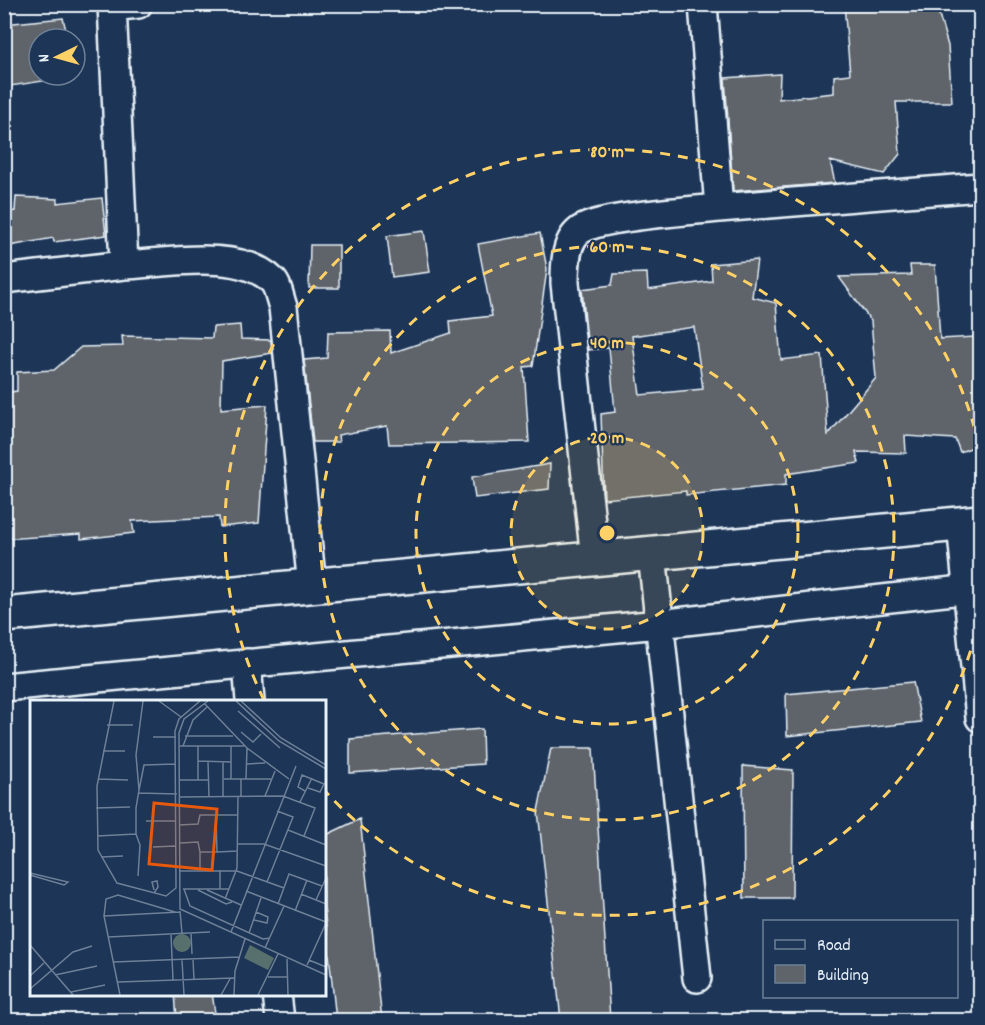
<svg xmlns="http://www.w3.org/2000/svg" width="985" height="1025" font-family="Dekko,sans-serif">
	<rect width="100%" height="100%" fill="#1d3557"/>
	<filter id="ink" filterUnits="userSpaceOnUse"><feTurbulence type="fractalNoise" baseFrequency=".0167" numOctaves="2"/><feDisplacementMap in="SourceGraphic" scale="12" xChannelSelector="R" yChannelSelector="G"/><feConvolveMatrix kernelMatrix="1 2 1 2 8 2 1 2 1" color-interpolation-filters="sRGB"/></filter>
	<g filter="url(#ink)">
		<path fill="#5e646a" stroke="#e8f1f8" stroke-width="1.5" fill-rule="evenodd" d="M 844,4 L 936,4 L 948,46 L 952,102 L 896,102 L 900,154 L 884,174 L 830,161 L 835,183 L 733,191 L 725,78 L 780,74 L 779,99 L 834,93 L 834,76 L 850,74 Z
			M 63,18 L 68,39 L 39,39 L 39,75 L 75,75 L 75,72 L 76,76 L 4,87 L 4,24 Z
			M 16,197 L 58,199 L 57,203 L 102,198 L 106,235 L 54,242 L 53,238 L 4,247 L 4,213 L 15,211 Z
			M 424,231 L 430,272 L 392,277 L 387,236 Z
			M 540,233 L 547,269 L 533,366 L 524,367 L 529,442 L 389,444 L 387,426 L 338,435 L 339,442 L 313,442 L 304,360 L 327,358 L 328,332 L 390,331 L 391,353 L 451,333 L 450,321 L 492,316 L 478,244 Z
			M 310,245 L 339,245 L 339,288 L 309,288 Z
			M 757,260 L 752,297 L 776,303 L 781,360 L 822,355 L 828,435 L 876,378 L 871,321 L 839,277 L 911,275 L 910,265 L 935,265 L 940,339 L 976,337 L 981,378 L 981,444 L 960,452 L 955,439 L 905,436 L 906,453 L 856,452 L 859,463 L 786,474 L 786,485 L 686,495 L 686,491 L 604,499 L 601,414 L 615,412 L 609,348 L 588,350 L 582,289 L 612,285 L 614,274 L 647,273 L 648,290 L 712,281 L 711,264 ZM 694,327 L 703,389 L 640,395 L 632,336 Z
			M 240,325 L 241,339 L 271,340 L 272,353 L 222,361 L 221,409 L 267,405 L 259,523 L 220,527 L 219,517 L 132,521 L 134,533 L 81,539 L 81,534 L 4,539 L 4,493 L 10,493 L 4,441 L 4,393 L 17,391 L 17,372 L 54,370 L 81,347 L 123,346 L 122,336 L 212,338 L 213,327 Z
			M 550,464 L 549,489 L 475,498 L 472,477 Z
			M 913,682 L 921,722 L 787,736 L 786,694 Z
			M 482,729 L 483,764 L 350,773 L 350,739 Z
			M 551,748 L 593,748 L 610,1020 L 561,1020 L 538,811 Z
			M 743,766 L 793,770 L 792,898 L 744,898 Z
			M 360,819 L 382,1020 L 336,1020 L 324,907 L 324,836 Z
			M 175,993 L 212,993 L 216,1020 L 177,1020 Z"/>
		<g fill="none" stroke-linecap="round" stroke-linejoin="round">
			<defs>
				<path id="street" d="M 112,4 L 124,265 C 166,263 241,248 273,281 C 278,286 280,299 283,307 L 312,586
					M 703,4 L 719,208 L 980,187
					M 112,7 L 138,4
					M 4,279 L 124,265
					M 961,524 L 980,718
					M 652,554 L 697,978
					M 595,559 L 565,283 C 565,267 565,242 579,231 C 598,216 690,211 719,208
					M 247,663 L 250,701
					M 4,687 L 659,624 L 980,588
					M 277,994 L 280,1020"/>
				<path id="secondary" d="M 4,615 L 980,522"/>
			</defs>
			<use href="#street" stroke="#e8f1f8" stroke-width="32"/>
			<use href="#secondary" stroke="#e8f1f8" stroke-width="38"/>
			<use href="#street" stroke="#1d3557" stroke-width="27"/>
			<use href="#secondary" stroke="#1d3557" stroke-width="33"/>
		</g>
	</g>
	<circle cx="607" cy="533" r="96" fill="#ffd166" fill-opacity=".12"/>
	<g fill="none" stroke="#ffd166" stroke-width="3" stroke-dasharray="10 8">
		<circle cx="607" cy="533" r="96"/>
		<circle cx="607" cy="533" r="191"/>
		<circle cx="607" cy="533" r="287"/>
		<path d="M980 616A382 382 0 0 1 325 791M264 700A382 382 0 1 1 980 450"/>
	</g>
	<g transform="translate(30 700)">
		<rect width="296" height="296" fill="#1d3557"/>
		<path d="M143 243a9 9 0 1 1 18 0a9 9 0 1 1-18 0ZM 220,245 L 244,258 L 238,270 L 214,258 Z" fill="#58706d"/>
		<path fill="none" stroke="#6e8097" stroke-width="1.5" d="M 84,1 L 67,86 L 68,150 L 87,183 L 136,196 L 146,188 L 145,31 L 149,19 L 170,1M 129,1 L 151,17M 178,1 L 154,19 L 149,33 L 150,209 L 296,275M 206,1 L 249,41 L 296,69M 211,1 L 251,38 L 296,65M 174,3 L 217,48 L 259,79M 208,11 L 250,48M 77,25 L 103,25M 211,32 L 223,42 L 231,34M 155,36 L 203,36M 123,37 L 146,37M 150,46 L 214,46M 153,46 L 163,20 L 177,7M 201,46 L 201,79M 73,51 L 95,51M 168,61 L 201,62M 178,61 L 179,97M 217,64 L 235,63M 68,79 L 98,80M 194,79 L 241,79M 211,79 L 211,97M 216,79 L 217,48M 150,80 L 178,80M 168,80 L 168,46M 109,90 L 114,65 L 145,64M 275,91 L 268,87 L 272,75 L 294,84 L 290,92 L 278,88M 109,93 L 147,94M 193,96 L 193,62M 235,96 L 245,71M 149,97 L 253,96 L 285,108 L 274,136M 270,102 L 282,78M 66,108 L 100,107M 116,121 L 145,121M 149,125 L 168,124 L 170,115 L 208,115M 258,130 L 296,145M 67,136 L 106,134M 150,143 L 168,142 L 170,152M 208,144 L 234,144 L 296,166M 123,147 L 145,146M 187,152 L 208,151M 71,157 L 93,156M 190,170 L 190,189M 150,171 L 207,171 L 254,188M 170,171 L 170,152 L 187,152 L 186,116M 0,173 L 38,182 L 34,185 L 0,175M 108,176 L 110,145 L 106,134 L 106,108 L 109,90 L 106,55 L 113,1M 237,182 L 263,117 L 247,111M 153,189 L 199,189M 154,189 L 160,206 L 233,239 L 240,238M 168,190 L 196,204 L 202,202M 177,190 L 211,205M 216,191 L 296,222M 124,193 L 128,187 L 127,181 L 122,182 L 124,190M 271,194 L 296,204M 195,199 L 207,168 L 208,97M 286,200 L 296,178M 248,204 L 259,174 L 292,186M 150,211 L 152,233M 265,211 L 277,180M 74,216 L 150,212M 224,220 L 237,223 L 238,217 L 226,212M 201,232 L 266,66M 161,233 L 162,254M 219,233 L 231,198M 141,234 L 143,280M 78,237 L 180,232M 0,245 L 43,295M 235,248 L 254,206M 163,259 L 164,280M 257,259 L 258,295M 152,260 L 154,295M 279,260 L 296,267M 84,262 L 209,257M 277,265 L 296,223M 25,275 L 67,266M 0,276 L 14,263M 238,277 L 257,277M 88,282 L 204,278M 0,289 L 43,252 L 62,246M 41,292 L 75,285M 90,295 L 74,216 L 76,199 L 88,195 L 145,212M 191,295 L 200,279M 204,295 L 205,271 L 215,239M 228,295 L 248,254"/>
		<path fill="#e8590c" fill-opacity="0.15" stroke="#e8590c" stroke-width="3" d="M 124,103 L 187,109 L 182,170 L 119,164 Z"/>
		<rect width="296" height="296" fill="none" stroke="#e8f1f8" stroke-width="3"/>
	</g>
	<circle cx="607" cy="533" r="9" fill="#ffd166" stroke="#1d3557" stroke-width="3"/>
	<g font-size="18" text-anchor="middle" font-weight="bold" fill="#ffd166" stroke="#1d3557" stroke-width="4.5" stroke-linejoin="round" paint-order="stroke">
		<text x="607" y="157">80 m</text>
		<text x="607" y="252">60 m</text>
		<text x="607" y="348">40 m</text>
		<text x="607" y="443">20 m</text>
	</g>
	<rect width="985" height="1025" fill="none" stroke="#1d3557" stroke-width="24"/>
	<rect x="12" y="12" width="961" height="1001" fill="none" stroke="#e8f1f8" stroke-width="2" filter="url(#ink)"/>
	<rect x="763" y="920" width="195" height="78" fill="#1d3557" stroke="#6e8097" stroke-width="1.5"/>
	<rect x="775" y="940" width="30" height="9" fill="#1d3557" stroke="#6e8097" stroke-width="1.5"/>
	<text x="817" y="950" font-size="18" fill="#e8f1f8">Road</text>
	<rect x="775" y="965" width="30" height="18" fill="#5e646a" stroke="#6e8097" stroke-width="1.5"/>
	<text x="817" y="980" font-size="18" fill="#e8f1f8">Building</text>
	<g transform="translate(57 57) rotate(265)"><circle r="28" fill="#1d3557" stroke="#6e8097" stroke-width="1.5"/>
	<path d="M0-4.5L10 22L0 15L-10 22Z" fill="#ffd166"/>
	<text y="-9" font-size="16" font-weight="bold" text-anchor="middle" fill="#e8f1f8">N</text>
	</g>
</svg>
